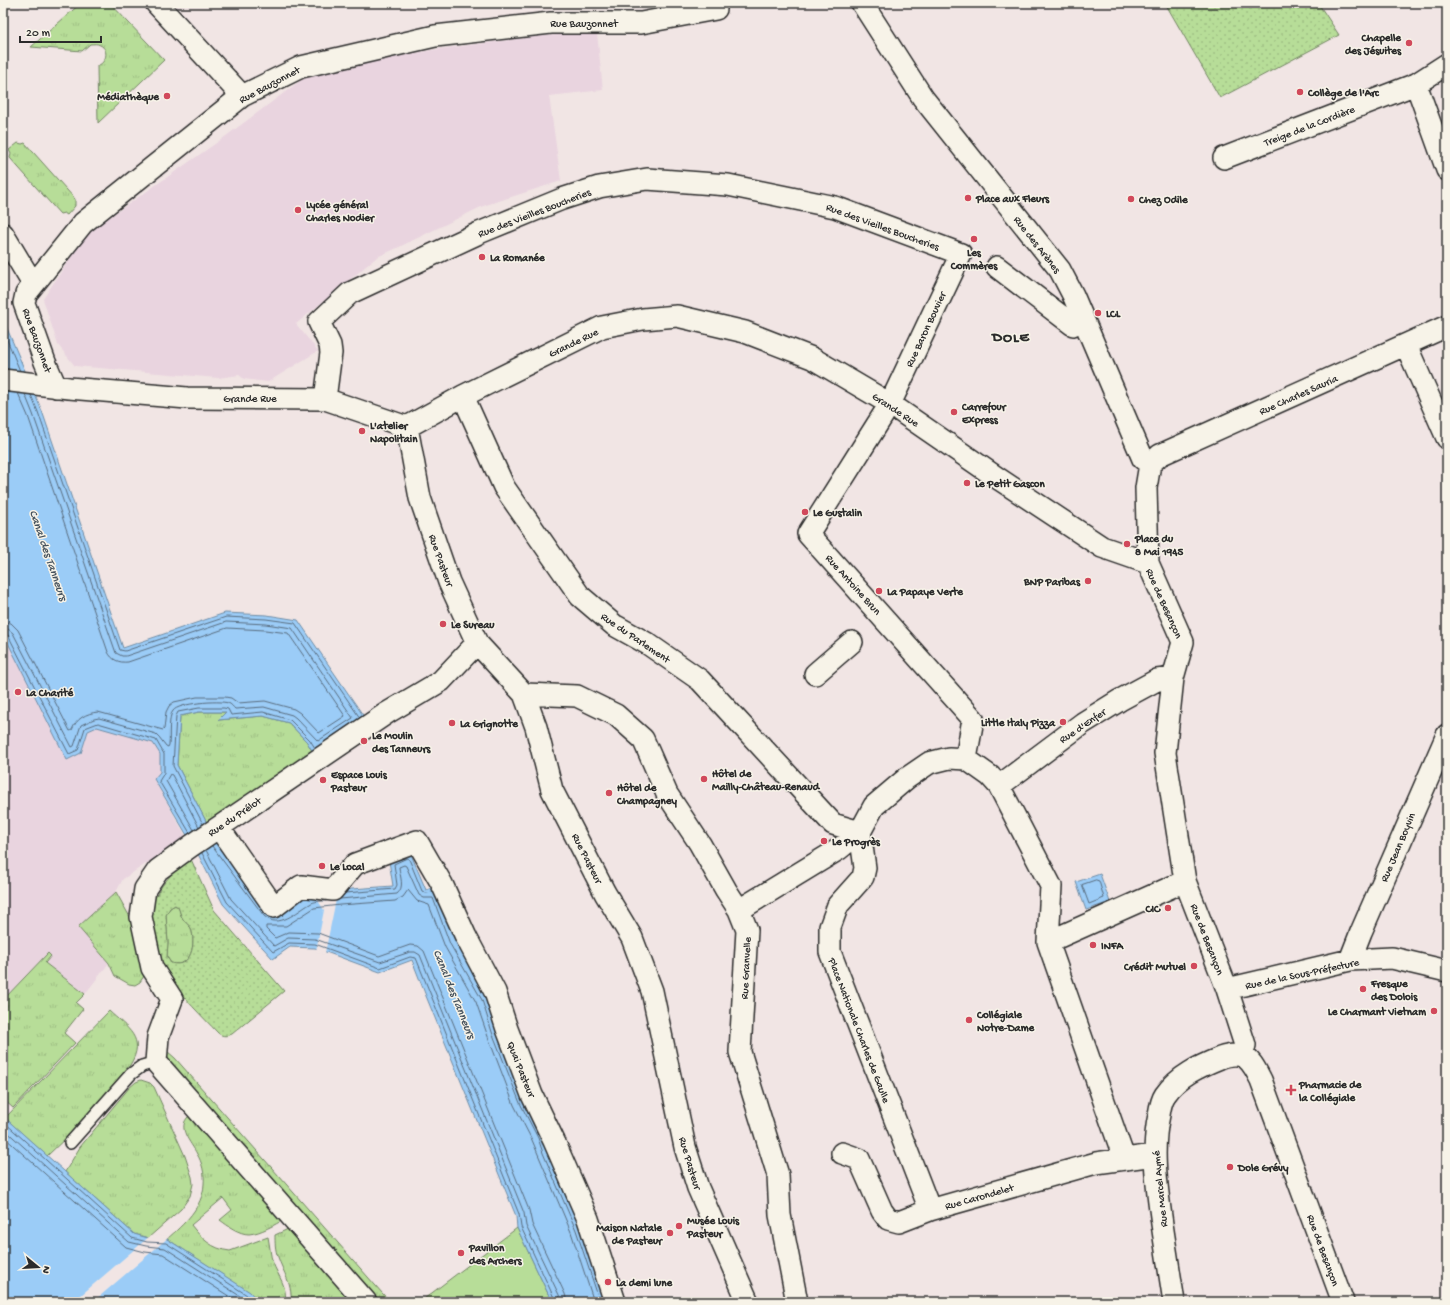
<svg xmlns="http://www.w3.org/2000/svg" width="1450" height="1305" font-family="'Gochi Hand',sans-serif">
	<defs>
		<pattern id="grass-tufts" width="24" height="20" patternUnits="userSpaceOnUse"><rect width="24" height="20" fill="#b7dd98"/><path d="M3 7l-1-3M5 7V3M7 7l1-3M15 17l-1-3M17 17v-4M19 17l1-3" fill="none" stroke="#9ebe83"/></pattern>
		<pattern id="park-dots" width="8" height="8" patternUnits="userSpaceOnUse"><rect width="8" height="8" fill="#b7dd98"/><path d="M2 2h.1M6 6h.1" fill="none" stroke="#9ebe83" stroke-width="1.8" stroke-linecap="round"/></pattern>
	</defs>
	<rect width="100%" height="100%" fill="#f1e5e4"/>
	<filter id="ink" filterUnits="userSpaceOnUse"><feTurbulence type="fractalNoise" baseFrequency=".025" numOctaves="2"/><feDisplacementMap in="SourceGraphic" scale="8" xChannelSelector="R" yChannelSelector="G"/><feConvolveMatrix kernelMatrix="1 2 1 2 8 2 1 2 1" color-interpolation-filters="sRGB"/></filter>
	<g filter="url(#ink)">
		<path fill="#e9d4df" d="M 597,33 L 603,90 L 549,96 L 561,181 L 483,206 L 395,249 L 377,257 L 296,324 L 318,351 L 268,382 L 244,379 L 239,375 L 218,378 L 75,366 L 58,345 L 43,299 L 87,233 L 222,139 L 308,75 L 431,50 L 541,36 Z
			M 3,633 L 67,760 L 81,753 L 88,731 L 97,727 L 153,742 L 160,754 L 160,772 L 154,779 L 186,837 L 123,879 L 116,892 L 79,927 L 109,963 L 85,994 L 76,1002 L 83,1009 L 64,1033 L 75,1043 L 13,1108 L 3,1099 Z"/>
		<path fill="url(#grass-tufts)" stroke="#718462" d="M 81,3 L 110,3 L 164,60 L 98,123 L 97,66 C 106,63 110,50 100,45 C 97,43 94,44 90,44 L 82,51 L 31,47 Z
			M 18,143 L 22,144 L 25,143 L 75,199 L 75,206 L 67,215 L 64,213 L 60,214 L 10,158 L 11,154 L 9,150 Z
			M 199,712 L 227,712 L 219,720 L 263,716 L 289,723 L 307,742 L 314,754 L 209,827 L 177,765 L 180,716 Z
			M 116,892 L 131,919 L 145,965 L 144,976 L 140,982 L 135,985 L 129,984 L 115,976 L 109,963 L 78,927 Z
			M 175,905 C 181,908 179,914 183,919 C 185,922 189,925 191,928 C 196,943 192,969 171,963 L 167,957 L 168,943 L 166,915 L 170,908 Z
			M 48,953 L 51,956 L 45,963 L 85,994 L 76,1003 L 83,1009 L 64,1033 L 75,1043 L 13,1108 L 3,1099 L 3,1000 Z
			M 109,1011 C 127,1028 147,1038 130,1065 L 71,1133 L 47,1156 L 5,1118 Z
			M 167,1051 L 175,1058 L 390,1302 L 377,1302 L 169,1063 L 165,1058 Z
			M 141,1080 L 150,1083 L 154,1087 L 185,1156 L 192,1177 L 193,1184 L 190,1196 L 181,1209 L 148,1238 L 134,1234 L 65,1172 L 80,1147 L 129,1088 L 136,1082 Z
			M 189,1116 L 285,1219 C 274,1225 261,1233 249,1234 C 239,1234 228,1226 220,1220 L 232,1210 L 223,1198 L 191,1225 C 202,1239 212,1249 230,1251 L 268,1237 C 270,1246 270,1255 273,1263 C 278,1276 288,1287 285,1302 L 259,1302 L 249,1292 L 167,1239 C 184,1224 203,1207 204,1184 C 205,1174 202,1162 197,1154 C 191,1142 176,1128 189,1116 Z
			M 290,1227 L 356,1302 L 291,1302 C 293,1285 283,1272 278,1257 C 275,1250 275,1242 275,1235 L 286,1230 Z"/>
		<path fill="url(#park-dots)" stroke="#718462" fill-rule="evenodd" d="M 1165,3 L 1318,3 L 1339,35 L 1220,98 Z
			M 190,857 L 214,910 L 284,991 L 232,1034 C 227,1036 223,1037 218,1033 C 202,1016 183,998 169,978 C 161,966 157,953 155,938 C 154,931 151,922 151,914 C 153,890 173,872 190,857 ZM 175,905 L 178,907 C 180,911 180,915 183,919 C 185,922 189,925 191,928 C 196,943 192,969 171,963 L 167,957 L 168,943 L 166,915 L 170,908 Z"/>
		<path fill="#b7dd98" stroke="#718462" d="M 517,1228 L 552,1302 L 420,1302 Z"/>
		<path fill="#9bccf7" stroke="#6e8ca5" d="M 3,319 L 42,411 L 123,648 L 225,613 L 267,615 L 298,620 L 367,721 L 314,754 L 307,742 L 289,723 L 263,716 L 218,720 L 226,712 L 199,712 L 180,716 L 177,765 L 209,827 L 272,911 L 308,894 L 338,890 L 393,886 L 389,861 L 410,852 L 426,890 L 438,886 L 486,988 L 546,1135 L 609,1302 L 552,1302 L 517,1228 L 516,1216 L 426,996 L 412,960 L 380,972 L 315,948 L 290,947 L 273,959 L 223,904 L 198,854 L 154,779 L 160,772 L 160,754 L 153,743 L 97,727 L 88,731 L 81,753 L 67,760 L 3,633 Z
			M 1100,874 L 1110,902 L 1086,910 L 1076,882 Z
			M 3,1116 L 134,1234 L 148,1238 L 167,1239 L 250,1292 L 259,1302 L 3,1302 Z"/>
		<path fill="#f1e5e4" d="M 338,890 L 325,953 L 324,954 L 316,951 L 324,910 L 315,896 Z
			M 150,1236 L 169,1237 L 93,1302 L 73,1302 Z"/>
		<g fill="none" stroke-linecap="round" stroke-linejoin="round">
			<path stroke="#586b7d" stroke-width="1" d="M 3,330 L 20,371
				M 31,395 L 38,412 L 120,650 L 125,651 L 226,617 L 266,619 L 295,623 L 360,718
				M 3,622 L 11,623 L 18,630 L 70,731 L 72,730 C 76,719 86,713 98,712 L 163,730 L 164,729 L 166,712 L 169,706 L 174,702 L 197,697 L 225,697 L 231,698 L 238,703 L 265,701 L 294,709 L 300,713 L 319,733 L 345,716 L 288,633 L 265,630 L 227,628 L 128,662 C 119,663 112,660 108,652 L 28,416 L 18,393
				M 3,628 L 8,629 L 13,633 L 72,747 L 74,746 L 81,725 L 94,719 L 99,718 L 156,734 L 159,737 L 166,746 L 168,747 L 169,745 C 170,737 168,716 173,711 C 178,703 219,700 228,703 C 231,704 233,707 235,709 L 264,707 L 292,715 L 296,718 L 318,741 L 353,718 L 292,628 L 266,624 L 226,622 L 126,656 L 122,656 L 116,653 L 33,414 L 25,394
				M 3,633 L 8,635 L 69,754 L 78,750 L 85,728 L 98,723 L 156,740 L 164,754 L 164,773 L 159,781 L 190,833
				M 203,824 L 173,766 L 176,716 L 178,712 L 199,708 L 224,708 L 228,709 L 231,715 L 263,712 L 290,720 L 310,740 L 315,748
				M 194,830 L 166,781 L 170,774 L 172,775 L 199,827
				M 212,846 L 264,916 C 279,930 297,911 310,904 C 314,901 321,901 326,901
				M 206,850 L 231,899 L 274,946 L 288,938 L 315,939 L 380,962 L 410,952 L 415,952 L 420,955 L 524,1213 L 526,1226 L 560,1297 L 561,1302
				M 202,853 L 227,902 L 273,952 L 289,943 L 315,944 L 380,968 L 410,957 L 416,958 L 519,1214 L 521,1227 L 556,1302
				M 1096,880 L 1099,881 L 1104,898 L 1089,904 L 1082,885 Z
				M 345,893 L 395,889 L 397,885 L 394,864 L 407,858 L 409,859 L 422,891 L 426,893 L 433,892
				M 340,899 L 397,894 C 405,887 400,877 399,867 L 404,865 L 406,866 L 419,895 L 424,898 L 433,898 L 450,944 L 482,1000 L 492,1032 L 520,1103 L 538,1138 L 543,1153 L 576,1230 L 600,1302
				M 3,1121 L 132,1238 L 147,1242 L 166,1243 L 247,1295 L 254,1302
				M 3,1128 L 129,1242 L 146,1246 L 165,1248 L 243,1298 L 247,1302
				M 3,1136 L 126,1247 L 145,1252 L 163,1254 L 238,1302
				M 567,1302 L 565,1294 L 532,1224 L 529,1210 L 424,951 L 418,946 L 410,945 L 379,956 L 318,933 L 289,932 L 275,938 L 266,929 L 266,926 L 286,926 L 314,908 L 340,905 L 395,901 L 403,897 L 408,890 L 417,901 L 429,905 L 445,947 L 476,1002 L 487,1034 L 514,1105 L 532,1140 L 571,1232 L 594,1302"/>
			<defs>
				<path id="lane" d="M 70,1143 L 131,1074 L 142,1066 L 156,1062"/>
				<path id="street" d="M 156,3 L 242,96
					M 862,3 L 923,98 L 1060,270 L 1073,295 L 1143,459 L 1150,464
					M 1416,84 L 1447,170
					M 1224,158 L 1416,84 L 1447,64
					M 3,234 L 33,284
					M 997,267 L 1073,325
					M 1406,345 L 1447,438
					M 3,380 L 69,388 L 187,398 L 325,399 L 407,427 L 463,396 L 602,327 L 643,319 L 677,316 L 745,332 L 812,358 L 890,404 L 996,477 L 1102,547 L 1148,563
					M 56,387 L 45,362 L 24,303 L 26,294 L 83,223 L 242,96 L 301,67 L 435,36 L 551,23 L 641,23 L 716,9
					M 463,396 L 504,487 L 580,596 L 614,625 L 648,644 L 700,680 L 833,824 L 860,832
					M 325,399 L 331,353 L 330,345 L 319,322 L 350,293 L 479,233 L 562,199 L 599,187 L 647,179 L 728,185 L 835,207 L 961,254 L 890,404 L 808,534 L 973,719 L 966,759
					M 407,427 L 420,498 L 449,582 L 477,643 L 524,694 L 536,727 L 552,790 L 605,893 L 632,938 L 652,991 L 685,1147 L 698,1188 L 748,1302
					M 1150,464 L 1146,488 L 1148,563 L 1183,642 L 1173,678 L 1165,753 L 1185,881 L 1227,989 L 1245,1045 L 1242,1056
					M 1150,464 L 1160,455 L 1447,326
					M 815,674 L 852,642
					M 524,694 L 577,696 L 616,715 L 643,739 L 667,794 L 700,844 L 726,890 L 739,910 L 747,930 L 740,1052 L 778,1175 L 780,1215 L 797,1302
					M 999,786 L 1083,723 L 1120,700 L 1157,680 L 1173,678
					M 224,835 L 274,907 L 301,886 L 333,890 L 355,864 L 417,841 L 442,884 L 466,937 L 495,992 L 507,1029 L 532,1095 L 554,1141 L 588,1219 L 615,1302
					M 739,910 L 839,849 L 860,832
					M 1048,942 L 1185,881
					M 1350,960 L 1361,932 L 1447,735
					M 1227,989 L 1350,960 L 1392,958 L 1447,971
					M 842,1153 L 859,1159 L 882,1211 L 888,1219 L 899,1222 L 930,1210 L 1096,1163 L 1154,1155
					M 930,1210 L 830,952 L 830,927 L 838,905 L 863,877 L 865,868 L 860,832 L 874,806 L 907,778 L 929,763 L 949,758 L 966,759 L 990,776 L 999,786 L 1051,886 L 1048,942 L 1124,1158
					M 366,1302 L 156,1062 L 158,1037 L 172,999 L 152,968 L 141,917 L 145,889 L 158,870 L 191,846 L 387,713 L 441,681 L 477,643
					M 1174,1302 C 1170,1276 1166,1250 1162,1224 C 1157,1187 1151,1151 1159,1115 C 1160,1108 1161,1101 1165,1095 C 1178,1076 1200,1066 1220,1058 C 1245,1049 1251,1060 1261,1080 L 1343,1302"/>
			</defs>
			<use href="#lane" stroke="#2b2b2b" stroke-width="14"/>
			<use href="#street" stroke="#2b2b2b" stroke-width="24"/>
			<use href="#lane" stroke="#f7f3e8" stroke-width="11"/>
			<use href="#street" stroke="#f7f3e8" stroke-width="21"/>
		</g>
	</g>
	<g fill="#d1495b" stroke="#f7f3e8" stroke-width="1.5">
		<circle cx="1409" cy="43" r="4"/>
		<circle cx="1300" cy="92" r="4"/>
		<circle cx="167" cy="96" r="4"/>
		<circle cx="968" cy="198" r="4"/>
		<circle cx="1131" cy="199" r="4"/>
		<circle cx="298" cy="210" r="4"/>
		<circle cx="974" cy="239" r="4"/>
		<circle cx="482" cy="257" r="4"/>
		<circle cx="1098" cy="313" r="4"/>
		<circle cx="954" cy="412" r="4"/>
		<circle cx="362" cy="431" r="4"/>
		<circle cx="967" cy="483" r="4"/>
		<circle cx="805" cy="512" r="4"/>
		<circle cx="1127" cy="544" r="4"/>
		<circle cx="1088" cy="581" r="4"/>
		<circle cx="879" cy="591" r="4"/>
		<circle cx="443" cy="624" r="4"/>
		<circle cx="18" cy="692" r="4"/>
		<circle cx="1063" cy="722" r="4"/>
		<circle cx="452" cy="723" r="4"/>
		<circle cx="364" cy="741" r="4"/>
		<circle cx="704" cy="779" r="4"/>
		<circle cx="323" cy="780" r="4"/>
		<circle cx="609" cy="793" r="4"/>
		<circle cx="824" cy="841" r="4"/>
		<circle cx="322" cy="866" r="4"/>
		<circle cx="1168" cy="908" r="4"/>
		<circle cx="1093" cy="945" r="4"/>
		<circle cx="1194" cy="966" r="4"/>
		<circle cx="1363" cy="989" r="4"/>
		<circle cx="1434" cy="1011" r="4"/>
		<circle cx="969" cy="1020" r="4"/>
		<path d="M1289 1084h4v4h4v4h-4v4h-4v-4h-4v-4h4z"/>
		<circle cx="1230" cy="1167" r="4"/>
		<circle cx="679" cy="1226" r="4"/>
		<circle cx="670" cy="1233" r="4"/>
		<circle cx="461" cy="1253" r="4"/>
		<circle cx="608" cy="1282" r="4"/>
	</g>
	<g text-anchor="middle" stroke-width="3" stroke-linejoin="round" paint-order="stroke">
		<g font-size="11" fill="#2b2b2b" stroke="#f7f3e8">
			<text x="584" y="27">Rue Bauzonnet</text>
			<text transform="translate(269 84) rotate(-28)" y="4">Rue Bauzonnet</text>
			<text transform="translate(1309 125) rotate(-21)" y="4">Treige de la Cordière</text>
			<text transform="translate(534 212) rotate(-21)" y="4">Rue des Vieilles Boucheries</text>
			<text transform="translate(883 226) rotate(20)" y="4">Rue des Vieilles Boucheries</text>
			<text transform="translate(1038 244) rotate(52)" y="4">Rue des Arènes</text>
			<text transform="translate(925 329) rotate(-65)" y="4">Rue Baron Bouvier</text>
			<text transform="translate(38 340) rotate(70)" y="4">Rue Bauzonnet</text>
			<text transform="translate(573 342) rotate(-26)" y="4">Grande Rue</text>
			<text transform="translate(1298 394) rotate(-24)" y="4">Rue Charles Sauria</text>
			<text x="250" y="402">Grande Rue</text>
			<text transform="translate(896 409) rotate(33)" y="4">Grande Rue</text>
			<text transform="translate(442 560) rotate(70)" y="4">Rue Pasteur</text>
			<text transform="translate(854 584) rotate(48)" y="4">Rue Antoine Brun</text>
			<text transform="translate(1165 603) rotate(66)" y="4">Rue de Besançon</text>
			<text transform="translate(636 637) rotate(34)" y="4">Rue du Parlement</text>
			<text transform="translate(1082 725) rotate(-34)" y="4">Rue d'Enfer</text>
			<text transform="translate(234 816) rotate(-34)" y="4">Rue du Prélot</text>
			<text transform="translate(1397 847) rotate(-67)" y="4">Rue Jean Boyvin</text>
			<text transform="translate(588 858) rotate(63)" y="4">Rue Pasteur</text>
			<text transform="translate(1208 939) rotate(69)" y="4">Rue de Besançon</text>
			<text transform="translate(745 968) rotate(-87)" y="4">Rue Granvelle</text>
			<text transform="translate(1302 973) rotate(-12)" y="4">Rue de la Sous-Préfecture</text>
			<text transform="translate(860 1030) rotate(69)" y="4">Place Nationale Charles de Gaulle</text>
			<text transform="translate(522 1069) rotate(68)" y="4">Quai Pasteur</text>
			<text transform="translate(691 1163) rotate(73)" y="4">Rue Pasteur</text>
			<text transform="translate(1159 1189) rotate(-96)" y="4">Rue Marcel Aymé</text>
			<text transform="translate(979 1196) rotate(-16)" y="4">Rue Carondelet</text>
			<text transform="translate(1324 1250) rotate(70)" y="4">Rue de Besançon</text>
		</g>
		<g font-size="11" font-weight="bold" fill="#2b2b2b" stroke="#f7f3e8" text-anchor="start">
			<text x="1401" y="41" text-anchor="end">Chapelle<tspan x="1401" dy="13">des Jésuites</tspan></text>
			<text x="1308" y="96">Collège de l'Arc</text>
			<text x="159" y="100" text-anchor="end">Médiathèque</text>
			<text x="976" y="202">Place aux Fleurs</text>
			<text x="1139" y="203">Chez Odile</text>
			<text x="306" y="208">Lycée général<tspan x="306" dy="13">Charles Nodier</tspan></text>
			<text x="974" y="256" text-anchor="middle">Les<tspan x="974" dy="13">Commères</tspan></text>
			<text x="490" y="261">La Romanée</text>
			<text x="1106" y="317">LCL</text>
			<text x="962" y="410">Carrefour<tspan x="962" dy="13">Express</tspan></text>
			<text x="370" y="429">L'atelier<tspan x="370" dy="13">Napolitain</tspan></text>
			<text x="975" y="487">Le Petit Gascon</text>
			<text x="813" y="516">Le Gustalin</text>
			<text x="1135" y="542">Place du<tspan x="1135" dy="13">8 Mai 1945</tspan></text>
			<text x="1080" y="585" text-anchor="end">BNP Paribas</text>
			<text x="887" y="595">La Papaye Verte</text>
			<text x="451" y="628">Le Sureau</text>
			<text x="26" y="696">La Charité</text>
			<text x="1055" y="726" text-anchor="end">Little Italy Pizza</text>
			<text x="460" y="727">La Grignotte</text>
			<text x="372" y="739">Le Moulin<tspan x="372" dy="13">des Tanneurs</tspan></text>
			<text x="712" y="777">Hôtel de<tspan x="712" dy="13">Mailly-Château-Renaud</tspan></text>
			<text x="331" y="778">Espace Louis<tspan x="331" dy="13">Pasteur</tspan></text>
			<text x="617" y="791">Hôtel de<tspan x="617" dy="13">Champagney</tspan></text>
			<text x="832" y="845">Le Progrès</text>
			<text x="330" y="870">Le Local</text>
			<text x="1160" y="912" text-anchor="end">CIC</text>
			<text x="1101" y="949">INFA</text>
			<text x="1186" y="970" text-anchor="end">Crédit Mutuel</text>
			<text x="1371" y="987">Fresque<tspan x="1371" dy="13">des Dolois</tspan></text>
			<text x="1426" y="1015" text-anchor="end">Le Charmant Vietnam</text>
			<text x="977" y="1018">Collégiale<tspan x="977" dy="13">Notre-Dame</tspan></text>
			<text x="1299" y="1088">Pharmacie de<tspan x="1299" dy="13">la Collégiale</tspan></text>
			<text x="1238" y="1171">Dole Grévy</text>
			<text x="687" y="1224">Musée Louis<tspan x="687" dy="13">Pasteur</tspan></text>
			<text x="662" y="1231" text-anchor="end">Maison Natale<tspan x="662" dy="13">de Pasteur</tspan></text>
			<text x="469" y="1251">Pavillon<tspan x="469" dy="13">des Archers</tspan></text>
			<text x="616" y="1286">La demi lune</text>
		</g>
		<g font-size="12" font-style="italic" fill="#47535e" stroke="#f7f3e8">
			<text transform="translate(49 555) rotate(71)" y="4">Canal des Tanneurs</text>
			<text transform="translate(455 994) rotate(68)" y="4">Canal des Tanneurs</text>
		</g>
		<g font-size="15" font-weight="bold" letter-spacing="1" fill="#2b2b2b" stroke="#f7f3e8">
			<text x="1011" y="341">DOLE</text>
		</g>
	</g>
	<rect width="1450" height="1305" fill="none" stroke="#f7f3e8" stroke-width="16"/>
	<rect x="8" y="8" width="1434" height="1289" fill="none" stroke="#2b2b2b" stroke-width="1.5" filter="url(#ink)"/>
	<g transform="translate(38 1267) rotate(108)" stroke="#f7f3e8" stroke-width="3" paint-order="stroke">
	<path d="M0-3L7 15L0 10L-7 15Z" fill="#2b2b2b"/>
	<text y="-6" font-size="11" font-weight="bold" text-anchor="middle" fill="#2b2b2b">N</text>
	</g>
	<path d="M20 36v6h81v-6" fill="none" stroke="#2b2b2b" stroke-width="2"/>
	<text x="26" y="36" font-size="12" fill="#2b2b2b" stroke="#f7f3e8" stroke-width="3" paint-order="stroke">20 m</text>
</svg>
